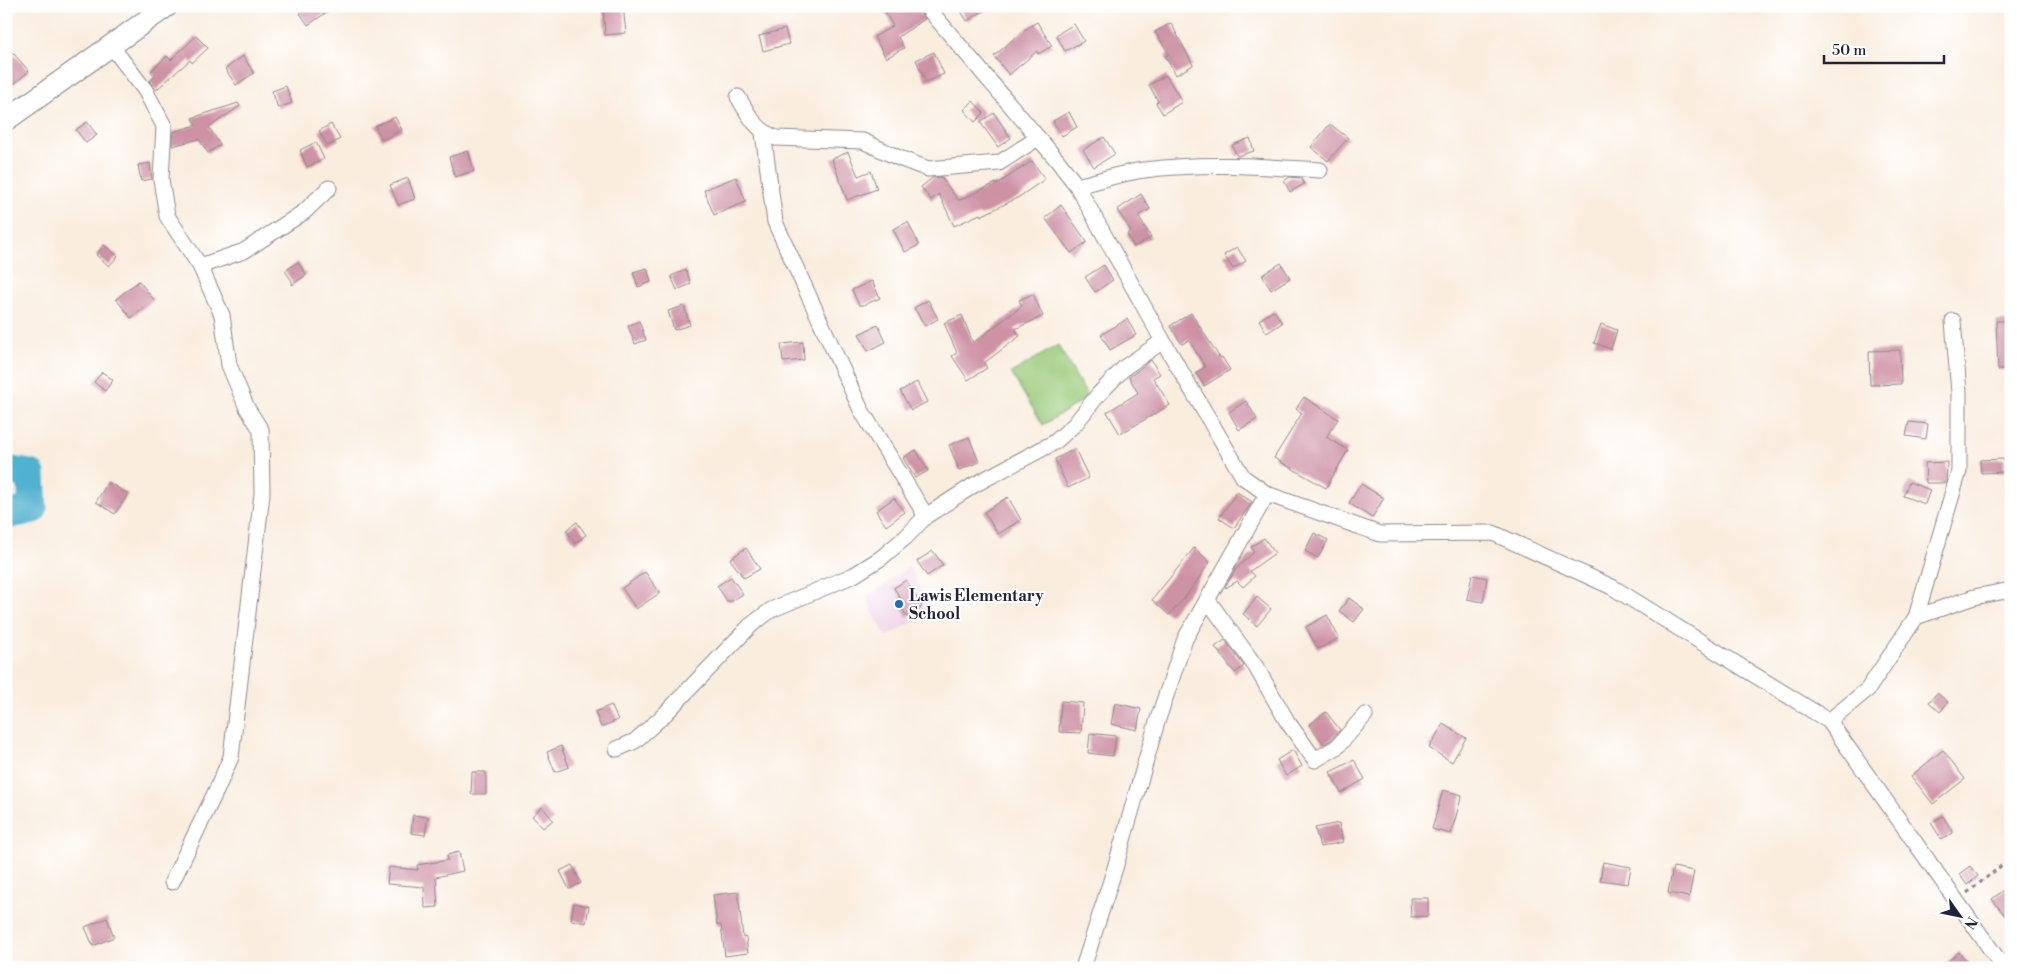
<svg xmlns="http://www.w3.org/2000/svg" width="2017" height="974" font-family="'Libre Bodoni',serif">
	<rect width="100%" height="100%" fill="#fff"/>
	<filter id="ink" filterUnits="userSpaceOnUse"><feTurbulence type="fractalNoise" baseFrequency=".02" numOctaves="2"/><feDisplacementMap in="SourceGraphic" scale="10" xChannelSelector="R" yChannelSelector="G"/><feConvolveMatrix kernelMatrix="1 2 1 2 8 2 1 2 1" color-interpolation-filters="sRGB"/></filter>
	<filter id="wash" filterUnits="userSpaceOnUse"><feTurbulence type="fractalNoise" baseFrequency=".0096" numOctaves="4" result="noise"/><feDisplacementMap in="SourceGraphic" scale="20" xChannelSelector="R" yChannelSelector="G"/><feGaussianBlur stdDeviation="1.12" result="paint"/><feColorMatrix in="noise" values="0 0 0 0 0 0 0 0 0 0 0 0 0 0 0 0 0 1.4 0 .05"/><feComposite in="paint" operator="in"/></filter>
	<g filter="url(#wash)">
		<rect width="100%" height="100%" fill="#f9edde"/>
		<path fill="#efd0e6" d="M 909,567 L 932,611 L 886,637 L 866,598 Z"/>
		<path fill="#9aca79" stroke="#5e765a" d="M 1058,345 L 1088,397 L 1043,425 L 1011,373 Z"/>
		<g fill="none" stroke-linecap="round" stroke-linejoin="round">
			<path stroke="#51b2cf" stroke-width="29" d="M 6,470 L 31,474 L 33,509 L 6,515"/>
		</g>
		<g id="blocks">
			<path fill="#ce92a5" d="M 309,6 L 336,6 L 308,25 L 300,13 Z
				M 623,6 L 626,33 L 605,35 L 603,9 Z
				M 882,6 L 915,6 L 925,19 L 898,37 L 904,48 L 886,58 L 874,37 L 893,26 Z
				M 958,6 L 992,6 L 967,21 Z
				M 1037,22 L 1052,46 L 1038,54 L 1037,51 L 1009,75 L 994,56 L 1024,30 Z
				M 1171,23 L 1193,65 L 1176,75 L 1165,56 L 1169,54 L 1155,32 Z
				M 1074,24 L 1084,41 L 1065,51 L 1056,35 Z
				M 785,29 L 789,44 L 763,51 L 759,36 Z
				M 196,36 L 208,48 L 192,63 L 190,60 L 156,90 L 150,81 L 155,76 L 151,71 L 167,56 L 171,60 Z
				M 6,45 L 29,71 L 14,84 L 6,75 Z
				M 934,52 L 944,74 L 926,82 L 916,60 Z
				M 243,56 L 254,73 L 236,85 L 225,69 Z
				M 1166,75 L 1182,102 L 1163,114 L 1156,103 L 1158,101 L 1149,85 Z
				M 286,86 L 292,103 L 278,108 L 272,91 Z
				M 973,101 L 984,113 L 975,122 L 964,110 Z
				M 238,103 L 240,106 L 209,127 L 220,145 L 208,153 L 199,139 L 172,146 L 173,132 L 196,125 L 192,118 Z
				M 1069,112 L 1077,127 L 1062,136 L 1053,121 Z
				M 994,113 L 1011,138 L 998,147 L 980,122 Z
				M 395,117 L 402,130 L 382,140 L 375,126 Z
				M 87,122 L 97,135 L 86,143 L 76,130 Z
				M 331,124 L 340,139 L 328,146 L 319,131 Z
				M 1330,124 L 1348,138 L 1328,161 L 1311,147 Z
				M 1104,137 L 1115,154 L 1094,167 L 1083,150 Z
				M 1250,138 L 1254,151 L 1237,156 L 1232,145 Z
				M 316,142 L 324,159 L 307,167 L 300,150 Z
				M 468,151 L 474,171 L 455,177 L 449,157 Z
				M 848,152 L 858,176 L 871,171 L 877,189 L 847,200 L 832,159 Z
				M 1032,161 L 1045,179 L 1019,197 L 981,216 L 980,214 L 954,226 L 939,194 L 931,200 L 921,187 L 932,178 L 941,177 L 958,200 L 960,200 L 996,183 L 996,185 Z
				M 150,163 L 152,179 L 141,181 L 138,165 Z
				M 736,177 L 746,202 L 714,215 L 704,190 Z
				M 1290,177 L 1301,178 L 1304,184 L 1290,192 L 1284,181 Z
				M 408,178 L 415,199 L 398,205 L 390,185 Z
				M 1141,194 L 1150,209 L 1138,216 L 1151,237 L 1134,247 L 1127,234 L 1131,231 L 1117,210 Z
				M 1061,205 L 1087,242 L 1071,253 L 1045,218 Z
				M 908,222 L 919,245 L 905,252 L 893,229 Z
				M 104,245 L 118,256 L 109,266 L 96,255 Z
				M 1237,247 L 1246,261 L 1233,269 L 1224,255 Z
				M 298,262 L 306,275 L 292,285 L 292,281 L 285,271 Z
				M 1281,263 L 1290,278 L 1271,290 L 1262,275 Z
				M 1104,265 L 1113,280 L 1095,292 L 1085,277 Z
				M 647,268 L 651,282 L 638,287 L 633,272 Z
				M 686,270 L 691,284 L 677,290 L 671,276 Z
				M 139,281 L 154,300 L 131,318 L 116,299 Z
				M 872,281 L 880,298 L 864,305 L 859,305 L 852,290 Z
				M 1033,294 L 1043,316 L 1015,329 L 1020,336 L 984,363 L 987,368 L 968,380 L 952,356 L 957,353 L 944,323 L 962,315 L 973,343 L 1022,306 L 1019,300 Z
				M 928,300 L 938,319 L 925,326 L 914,308 Z
				M 684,306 L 690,325 L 674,330 L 668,311 Z
				M 1274,310 L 1282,323 L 1267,333 L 1259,320 Z
				M 1191,313 L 1220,358 L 1222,357 L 1230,370 L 1204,386 L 1196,373 L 1205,367 L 1189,340 L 1182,344 L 1170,326 Z
				M 1127,319 L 1136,335 L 1110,350 L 1101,335 Z
				M 639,321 L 646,340 L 635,344 L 628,326 Z
				M 1996,321 L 2011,321 L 2011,370 L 1998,370 Z
				M 1601,324 L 1617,330 L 1611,349 L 1594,343 Z
				M 878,325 L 886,342 L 868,351 L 859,334 Z
				M 803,342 L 804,360 L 783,362 L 781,344 Z
				M 1900,350 L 1901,384 L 1870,385 L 1869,351 Z
				M 1151,360 L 1160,374 L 1153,378 L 1170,405 L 1120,434 L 1107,412 L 1138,393 L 1129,377 Z
				M 102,372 L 113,380 L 105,391 L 94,382 Z
				M 917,382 L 927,402 L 911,410 L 900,391 Z
				M 1304,397 L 1338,419 L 1326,437 L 1348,450 L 1326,488 L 1274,458 L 1302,413 L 1296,409 Z
				M 1246,401 L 1257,419 L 1239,430 L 1229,412 Z
				M 1909,422 L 1928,424 L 1926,439 L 1906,436 Z
				M 969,437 L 979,462 L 959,470 L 949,445 Z
				M 1075,449 L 1089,478 L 1068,488 L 1055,459 Z
				M 916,450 L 928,471 L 915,478 L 903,458 Z
				M 2004,459 L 2005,472 L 1981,473 L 1980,460 Z
				M 1947,462 L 1946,483 L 1926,483 L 1925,463 Z
				M 108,482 L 128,494 L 115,514 L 96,502 Z
				M 1909,482 L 1930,490 L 1925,504 L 1903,496 Z
				M 1361,484 L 1384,498 L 1372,518 L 1349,503 Z
				M 1237,492 L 1252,502 L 1234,528 L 1219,518 Z
				M 1008,497 L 1021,520 L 998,534 L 984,512 Z
				M 894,498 L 905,512 L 886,526 L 876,511 Z
				M 577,522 L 586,535 L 575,543 L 566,530 Z
				M 1314,533 L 1328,540 L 1318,558 L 1305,551 Z
				M 1264,538 L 1275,553 L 1250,571 L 1255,576 L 1243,587 L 1237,581 L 1226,588 L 1225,587 L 1236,569 L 1254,552 L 1251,547 Z
				M 746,548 L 760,569 L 744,578 L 730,559 Z
				M 1194,548 L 1210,562 L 1187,595 L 1169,615 L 1152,600 Z
				M 933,551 L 943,565 L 927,576 L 917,561 Z
				M 645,572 L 660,593 L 636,609 L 622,588 Z
				M 1472,575 L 1487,578 L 1483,602 L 1467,599 Z
				M 731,577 L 743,594 L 732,601 L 727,601 L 717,586 Z
				M 906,580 L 922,607 L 907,617 L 901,606 L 904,604 L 894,588 Z
				M 1257,597 L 1271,609 L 1257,626 L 1243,614 Z
				M 1349,598 L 1364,609 L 1354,622 L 1339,611 Z
				M 1327,615 L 1339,638 L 1318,649 L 1306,627 Z
				M 1225,640 L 1244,666 L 1235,673 L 1215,647 Z
				M 1937,693 L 1948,702 L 1940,712 L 1929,702 Z
				M 1061,701 L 1083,703 L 1081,733 L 1059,732 Z
				M 1115,703 L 1141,709 L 1137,730 L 1111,724 Z
				M 611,705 L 618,720 L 601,727 L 595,712 Z
				M 1326,712 L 1340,730 L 1331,740 L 1324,744 L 1309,725 Z
				M 1443,724 L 1466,738 L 1452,762 L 1429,748 Z
				M 1090,733 L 1116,736 L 1113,756 L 1088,753 Z
				M 561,746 L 569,767 L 555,772 L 547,752 Z
				M 1293,750 L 1302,766 L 1286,776 L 1277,760 Z
				M 1943,750 L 1965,779 L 1933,804 L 1911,776 Z
				M 1354,760 L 1365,779 L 1341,793 L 1330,772 Z
				M 472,772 L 486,772 L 486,794 L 471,794 Z
				M 1443,790 L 1462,795 L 1451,834 L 1432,829 Z
				M 542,807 L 553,820 L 543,828 L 532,816 Z
				M 413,815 L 428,817 L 425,835 L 411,833 Z
				M 1943,816 L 1953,833 L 1942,840 L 1931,823 Z
				M 1339,823 L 1343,842 L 1320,847 L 1315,828 Z
				M 459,852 L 463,871 L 436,877 L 438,907 L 425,908 L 424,887 L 387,884 L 389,867 L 418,870 L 417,865 L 448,860 L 447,855 Z
				M 1603,862 L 1631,867 L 1628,884 L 1600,880 Z
				M 572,865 L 581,883 L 569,889 L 560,871 Z
				M 1970,866 L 1978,876 L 1967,885 L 1959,874 Z
				M 1673,867 L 1694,871 L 1689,897 L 1668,893 Z
				M 2011,884 L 2011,923 L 1992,899 Z
				M 738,892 L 743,938 L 746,937 L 748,953 L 725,956 L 721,925 L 717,925 L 713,895 Z
				M 1410,898 L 1428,898 L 1428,916 L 1411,917 Z
				M 574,903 L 589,906 L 586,923 L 571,920 Z
				M 107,918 L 114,937 L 93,946 L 85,927 Z
				M 1959,952 L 1973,968 L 1940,968 Z"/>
		</g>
	</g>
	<g filter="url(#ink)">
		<use href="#blocks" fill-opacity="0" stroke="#8e888c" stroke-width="1"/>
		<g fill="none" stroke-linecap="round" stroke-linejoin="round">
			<defs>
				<path id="street" d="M 926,6 L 1057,160 L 1077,186 L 1163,341 L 1243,477 L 1267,494 L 1380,534 L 1493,533 L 1612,587 L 1829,721 L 2004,968
					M 112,47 L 145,90 L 164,126 L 161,179 L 167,216 L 200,266 L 222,315 L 229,365 L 247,408 L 261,430 L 262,494 L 231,757 L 217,789 L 172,882
					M 738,97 C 749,116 756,130 776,138 L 863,141 L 899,158 L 928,169 L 999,163 L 1038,138
					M 763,133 L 775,222 L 861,410 L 926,516
					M 1077,186 C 1099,181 1121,173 1144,170 C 1202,162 1261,166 1320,170
					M 200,266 L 244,251 L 304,212 L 329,188
					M 1207,599 L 1256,667 L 1287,721 L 1315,760 L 1337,747 L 1365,715
					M 1916,617 L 1959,471 L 1959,392 L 1953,321
					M 1829,721 L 1868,689 L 1916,617 L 1974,597 L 2011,590
					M 617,749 L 635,741 L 663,716 L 751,625 L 771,610 L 854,575 L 881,558 L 906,537 L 926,516 L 974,485 L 1055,442 L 1075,424 L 1098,395 L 1125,367 L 1163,341
					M 1083,968 L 1115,868 L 1157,722 L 1185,639 L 1267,494"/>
				<path id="secondary" d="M 6,120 L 167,6"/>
			</defs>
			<use href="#street" stroke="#8e888c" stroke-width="17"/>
			<use href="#secondary" stroke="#8e888c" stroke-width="23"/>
			<path stroke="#8e888c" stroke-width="3" stroke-dasharray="4 4" stroke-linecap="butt" d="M 1967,893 L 2011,858"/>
			<use href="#street" stroke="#fff" stroke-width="15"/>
			<use href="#secondary" stroke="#fff" stroke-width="21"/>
		</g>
	</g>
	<circle fill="#1f6fb2" stroke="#fff" stroke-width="2" cx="899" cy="604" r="5"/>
	<g text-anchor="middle" stroke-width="4" stroke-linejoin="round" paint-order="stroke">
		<g font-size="16" font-weight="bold" fill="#22223b" stroke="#fff" text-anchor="start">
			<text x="909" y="601">Lawis Elementary<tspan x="909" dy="18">School</tspan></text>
		</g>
	</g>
	<rect width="2017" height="974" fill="none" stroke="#fff" stroke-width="25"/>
	<g transform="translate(1960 916) rotate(123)" stroke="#ffffff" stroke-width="4" paint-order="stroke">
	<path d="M0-4L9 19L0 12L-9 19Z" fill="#22223b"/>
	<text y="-8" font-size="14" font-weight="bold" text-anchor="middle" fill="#22223b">N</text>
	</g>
	<path d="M1824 55v8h120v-8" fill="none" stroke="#22223b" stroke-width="2.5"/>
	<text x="1832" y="55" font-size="15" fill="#22223b" stroke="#ffffff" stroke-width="4" paint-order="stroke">50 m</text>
</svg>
